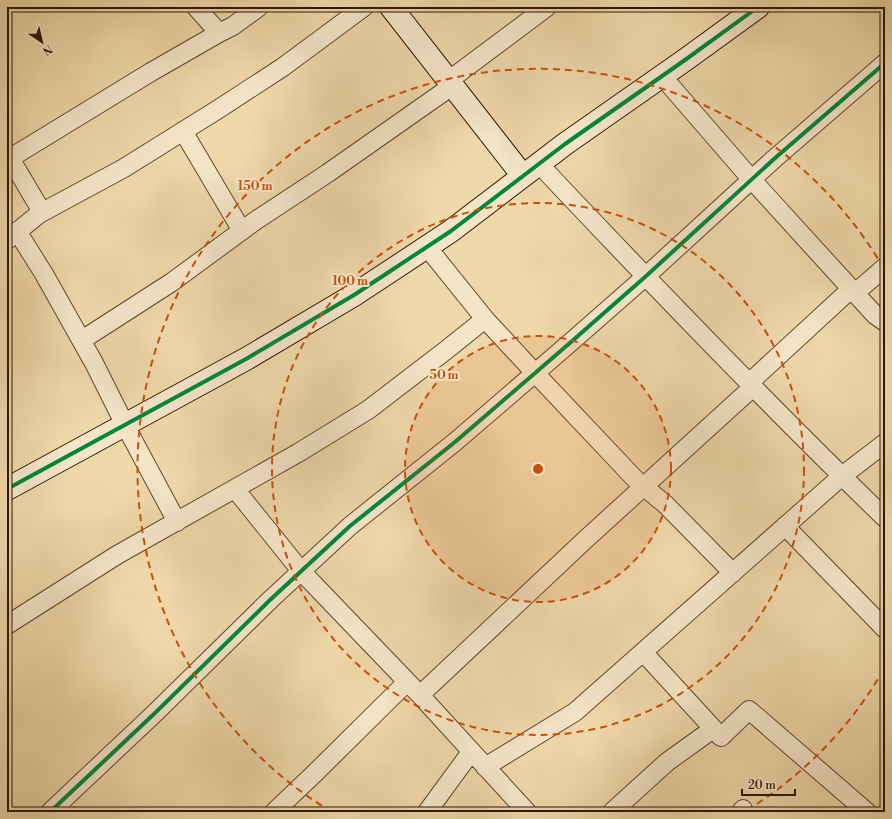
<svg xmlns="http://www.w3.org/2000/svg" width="892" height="819" font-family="'Libre Bodoni',serif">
	<rect width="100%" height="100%" fill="#eed7a9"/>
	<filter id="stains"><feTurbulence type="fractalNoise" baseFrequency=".005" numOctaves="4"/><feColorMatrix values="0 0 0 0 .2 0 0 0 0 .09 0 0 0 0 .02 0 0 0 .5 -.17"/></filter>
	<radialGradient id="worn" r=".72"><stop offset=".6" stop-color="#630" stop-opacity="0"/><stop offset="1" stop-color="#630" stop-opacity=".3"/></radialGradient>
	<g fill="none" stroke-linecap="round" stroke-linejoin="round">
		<defs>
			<path id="street" d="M 196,7 L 219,33
				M 662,76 L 752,180 L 875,315 L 885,322
				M 448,81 L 547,7
				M 183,131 L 242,231
				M 10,158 L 42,212
				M 7,160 L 151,72 L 219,33 L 233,26 L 259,7
				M 539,164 C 652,284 766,403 885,518
				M 17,231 L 44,274 L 94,363 L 125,425 L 177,522
				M 7,240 L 39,214 L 124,168 L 217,110 L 283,67 L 364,7
				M 427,247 L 485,319 L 535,373 L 636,480 L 666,505 L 733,573
				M 855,293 L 885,267
				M 82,340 L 172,282 L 255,221 L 328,173 L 452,86
				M 749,383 L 851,289
				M 235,489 L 301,571 L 420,695 L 527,812
				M 785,526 L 885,629
				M 7,625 L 117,555 L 298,453 L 368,410 L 445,351 L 485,319
				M 643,652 L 721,737 L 749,710 L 867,812
				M 420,695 L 586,539 L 753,387
				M 485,767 L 575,712 L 842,476 L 885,443
				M 50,812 L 155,713 L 270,600 L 350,526 L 455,442 L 571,342 L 645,277 L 774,159 L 885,63
				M 274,812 L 315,773 L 407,682
				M 427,812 L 471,752
				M 612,812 L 667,762 L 713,729
				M 741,812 L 743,809"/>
			<path id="secondary" d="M 391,7 L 523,176
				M 7,489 L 246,359 L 354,295 L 451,231 L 565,144 L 685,60 L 758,7"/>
		</defs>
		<use href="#street" stroke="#5d472b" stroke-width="20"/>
		<use href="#secondary" stroke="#2d1701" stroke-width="24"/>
		<use href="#street" stroke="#f4e5c7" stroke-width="18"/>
		<use href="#secondary" stroke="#f4e5c7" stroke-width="22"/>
		<defs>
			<path id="cycleway" d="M 7,489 L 246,359 L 354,295 L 451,231 L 565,144 L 685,60 L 758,7
				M 50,812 L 155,713 L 270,600 L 350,526 L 455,442 L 571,342 L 645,277 L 774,159 L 885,63"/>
		</defs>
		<use href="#cycleway" stroke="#f4e5c7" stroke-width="6"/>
		<use href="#cycleway" stroke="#00873e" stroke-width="4"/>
	</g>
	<circle cx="538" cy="469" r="133" fill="#cc4f0a" fill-opacity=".12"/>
	<g fill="none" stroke="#cc4f0a" stroke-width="2" stroke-dasharray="7 5">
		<circle cx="538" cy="469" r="133"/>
		<circle cx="538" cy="469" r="266"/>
		<path d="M884 669A400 400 0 0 1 744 812M332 812A400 400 0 1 1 884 269"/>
	</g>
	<circle cx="538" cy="469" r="6" fill="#cc4f0a" stroke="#f4e5c7" stroke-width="2"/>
	<g font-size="12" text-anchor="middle" font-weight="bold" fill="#cc4f0a" stroke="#f4e5c7" stroke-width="4" stroke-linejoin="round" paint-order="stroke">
		<text x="255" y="190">150 m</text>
		<text x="350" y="285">100 m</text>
		<text x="444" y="379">50 m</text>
	</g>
	<rect width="892" height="819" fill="none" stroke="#eed7a9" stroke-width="24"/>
	<rect x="8" y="8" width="876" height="803" fill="none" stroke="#2d1701" stroke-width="2"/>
	<rect x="12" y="12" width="868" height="795" fill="none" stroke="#2d1701"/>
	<g transform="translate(42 42) rotate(145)" stroke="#f4e5c7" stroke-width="3" paint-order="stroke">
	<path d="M0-3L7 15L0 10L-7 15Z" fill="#2d1701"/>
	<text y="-6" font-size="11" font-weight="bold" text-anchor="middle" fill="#2d1701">N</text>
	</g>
	<path d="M742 789v6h53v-6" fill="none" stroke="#2d1701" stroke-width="2"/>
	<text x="748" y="789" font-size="12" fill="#2d1701" stroke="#f4e5c7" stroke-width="3" paint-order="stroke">20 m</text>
	<rect width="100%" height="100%" filter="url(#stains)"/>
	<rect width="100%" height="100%" fill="url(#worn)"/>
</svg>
